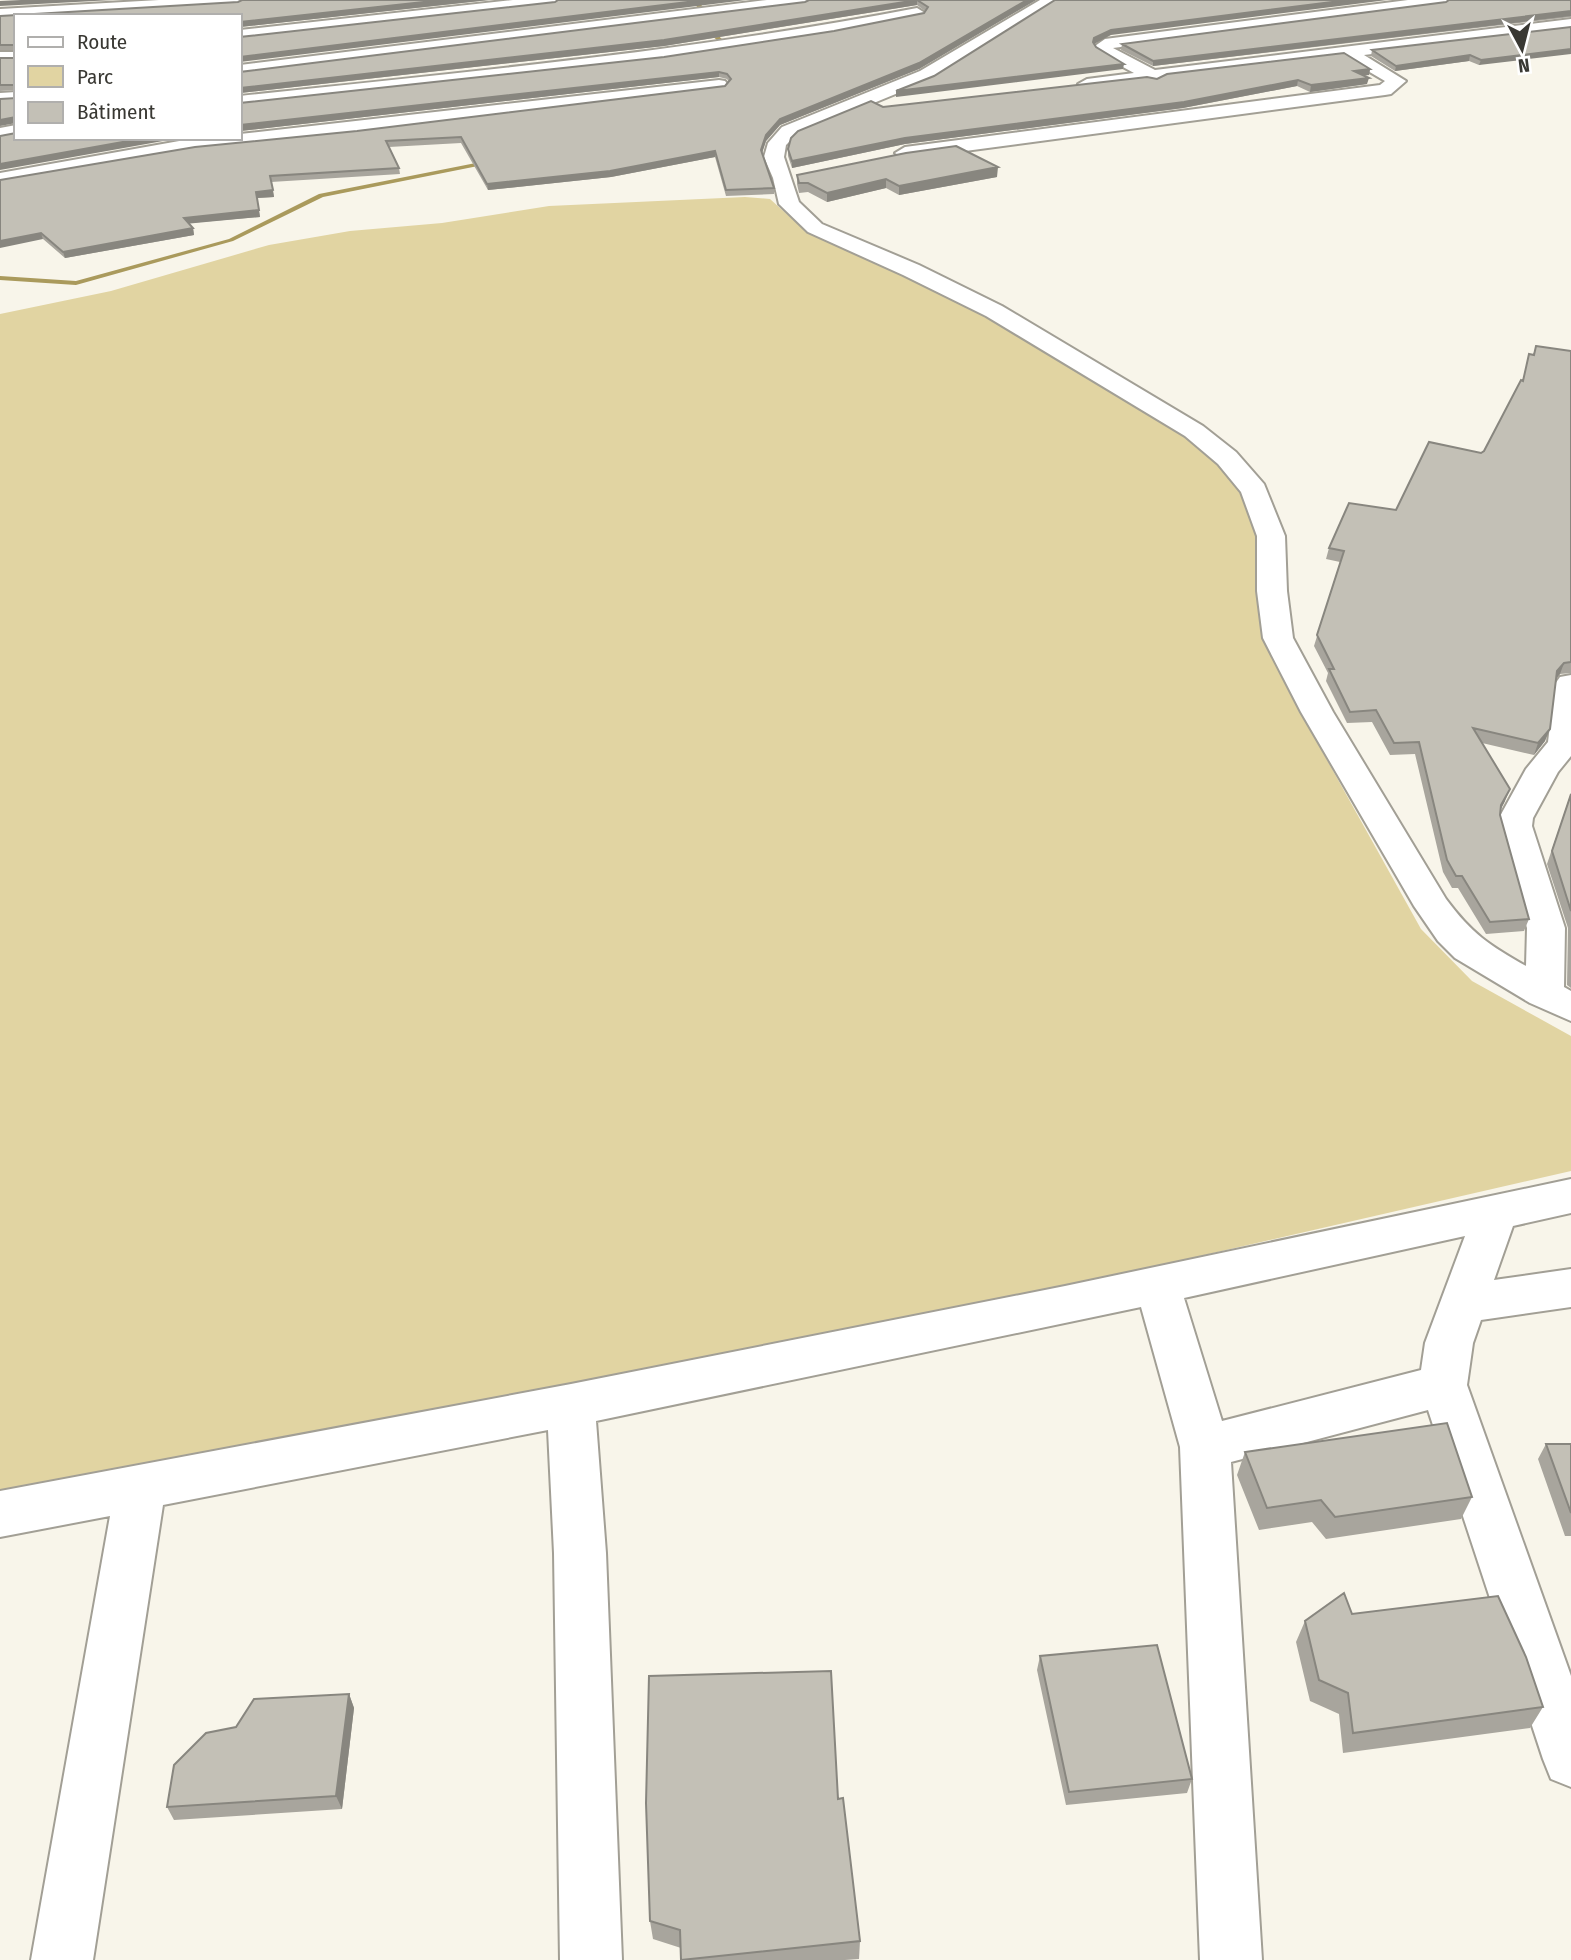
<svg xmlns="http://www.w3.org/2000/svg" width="1571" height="1960" font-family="'Fira Sans Condensed',sans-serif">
	<rect width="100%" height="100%" fill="#f8f5ea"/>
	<path fill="#e1d4a2" d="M 745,197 L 770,199 L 800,226 L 821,239 L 931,289 L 990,319 L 1202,448 L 1223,469 L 1245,500 L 1258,543 L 1263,636 L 1287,688 L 1421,929 L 1472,981 L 1571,1036 L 1571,1171 L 895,1326 L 0,1493 L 0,314 L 111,291 L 269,245 L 350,231 L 442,223 L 549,206 Z"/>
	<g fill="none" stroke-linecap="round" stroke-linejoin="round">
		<path fill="#aa9a5c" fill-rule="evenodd" d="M 693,0 L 698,0 L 702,6 L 699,14 L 700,19 L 734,50 L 734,52 L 730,52 L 696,21 L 693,14 L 697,6 Z
			M 491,160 L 493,163 L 323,197 L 233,241 L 76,285 L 0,280 L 0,276 L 76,281 L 229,239 L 319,194 Z"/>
		<defs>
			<path id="minor" d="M 159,0 L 247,0 L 239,5 L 0,19 L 0,9 Z
				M 513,0 L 563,0 L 555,5 L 240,40 L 240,30 Z
				M 767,0 L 813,0 L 805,5 L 240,75 L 240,65 Z
				M 1040,0 L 1059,0 L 932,79 L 796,135 L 786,145 L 784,157 L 799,202 L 822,224 L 919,265 L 1002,306 L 1203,426 L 1236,452 L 1264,484 L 1285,536 L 1287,591 L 1293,638 L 1333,712 L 1446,899 C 1472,934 1489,945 1526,966 L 1527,928 L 1498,826 L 1499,818 L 1526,769 L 1548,742 L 1555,684 L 1560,677 L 1571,675 L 1571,756 L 1558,772 L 1533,818 L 1532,826 L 1565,928 L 1564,987 L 1571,991 L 1571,1021 L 1530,1003 L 1455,958 L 1438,941 L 1414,906 L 1301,712 L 1263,638 L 1257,591 L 1257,536 L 1241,492 L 1218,464 L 1185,436 L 986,316 L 903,275 L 808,232 L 779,204 L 773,178 L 764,157 L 768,143 L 782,127 L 920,71 Z
				M 1408,0 L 1452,0 L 1444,5 L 1113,48 L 1155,70 L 1571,19 L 1571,29 L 1364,55 L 1406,81 L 1391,94 L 1385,95 L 905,159 L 895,153 L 905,147 L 1380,85 L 1385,81 L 1344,57 L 1163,80 L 1156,83 L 1149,81 L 1087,89 L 1078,84 L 1087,79 L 1134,73 L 1099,54 L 1095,46 L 1105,39 Z
				M 917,8 L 925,13 L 923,16 L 833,34 L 664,60 L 240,106 L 240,96 C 467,72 693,51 917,8 Z
				M 0,52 L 16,52 L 16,62 L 0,62 Z
				M 719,80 L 725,81 L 728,85 L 725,89 L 358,134 L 196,150 L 0,185 L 0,173 L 196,138 L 240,138 L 240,134 Z
				M 16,92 L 16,102 L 0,103 L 0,93 Z
				M 16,125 L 16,137 L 0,140 L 0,128 Z
				M 1571,1179 L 1571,1213 L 1513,1226 L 1494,1280 L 1571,1269 L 1571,1307 L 1481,1320 L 1473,1343 L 1467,1385 L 1571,1676 L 1571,1787 L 1551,1779 L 1543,1759 L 1428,1410 L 1231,1462 L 1262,1960 L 1200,1960 L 1180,1447 L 1141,1307 L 596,1421 L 606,1553 L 622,1960 L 560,1960 L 554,1553 L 548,1430 L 163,1505 L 93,1960 L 31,1960 L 110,1516 L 0,1537 L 0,1491 L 571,1384 L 1065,1286 ZM 1465,1236 L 1425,1343 L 1421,1370 L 1222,1421 L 1184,1298 Z"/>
		</defs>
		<use href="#minor" stroke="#a29f95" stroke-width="4"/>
		<use href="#minor" fill="#fff" fill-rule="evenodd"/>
	</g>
	<path fill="#a8a59d" d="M 489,0 L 240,27 L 240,16 L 16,16 L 16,50 L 0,50 L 0,16 L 238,2 Z
		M 809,0 L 1036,0 L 919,69 L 780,125 L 766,141 L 762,153 L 774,188 L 774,194 L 726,196 L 715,157 L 611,177 L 488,190 L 461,143 L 389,147 L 399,168 L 400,174 L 271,182 L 274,197 L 257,198 L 260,217 L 189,223 L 193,228 L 194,235 L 65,258 L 43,239 L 0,180 L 357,131 L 725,86 L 729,82 L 727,79 L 719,77 L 240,131 L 240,103 L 664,57 L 834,31 L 924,13 L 925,11 L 917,5 L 664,46 L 240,93 L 240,72 L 805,2 Z
		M 1571,0 L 1571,17 L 1153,66 L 1121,50 L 1122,44 L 1446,2 Z
		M 1571,27 L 1479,65 L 1469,61 L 1395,71 L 1371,56 L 1372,50 Z
		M 0,58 L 16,58 L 16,90 L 0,91 Z
		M 1370,69 L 1369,75 L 1363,75 L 1367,84 L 1310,92 L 1297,86 L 1183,108 L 905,144 L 792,168 L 788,156 L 788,149 L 883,107 L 1157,79 Z
		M 797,175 L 997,177 L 899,195 L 886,188 L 827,202 L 808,192 L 799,193 L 797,184 Z
		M 1536,346 L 1571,351 L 1571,673 L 1560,674 L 1556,679 L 1545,741 L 1534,755 L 1482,743 L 1505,801 L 1500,810 L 1500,815 L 1529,919 L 1524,931 L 1486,934 L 1458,888 L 1452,888 L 1443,872 L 1415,754 L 1390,755 L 1372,722 L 1347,723 L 1326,681 L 1328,673 L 1314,646 L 1340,562 L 1326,559 L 1329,548 L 1396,510 L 1484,451 L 1523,380 L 1529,354 L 1533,355 Z
		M 1571,793 L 1571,988 L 1567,985 L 1568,928 L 1547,864 Z
		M 1546,1444 L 1571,1444 L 1571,1536 L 1565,1536 L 1538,1459 Z
		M 1245,1452 L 1472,1497 L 1461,1519 L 1326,1539 L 1312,1522 L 1259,1530 L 1237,1475 Z
		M 1352,1614 L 1543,1707 L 1530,1728 L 1343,1753 L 1339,1714 L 1310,1701 L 1296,1642 L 1305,1621 Z
		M 1040,1656 L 1192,1779 L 1187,1793 L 1066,1805 L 1037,1670 Z
		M 349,1694 L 354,1708 L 342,1809 L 174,1820 L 167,1807 Z
		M 838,1799 L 860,1941 L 859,1959 L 845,1960 L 681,1960 L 681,1948 L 653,1939 L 650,1921 Z"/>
	<path fill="#88867f" d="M 21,0 L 113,0 L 0,6 L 0,1 Z
		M 442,0 L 489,0 L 240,27 L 240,22 Z
		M 704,0 L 746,0 L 240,62 L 240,57 Z
		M 917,0 L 917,5 L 664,46 L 240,93 L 240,88 Z
		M 1027,0 L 1036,0 L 919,69 L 780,125 L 766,141 L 761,156 L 761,150 L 766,135 L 780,119 Z
		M 1348,0 L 1387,0 L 1111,35 L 1094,44 L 1093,47 L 1094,38 L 1111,30 Z
		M 1571,11 L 1571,16 L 1153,66 L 1153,61 Z
		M 1571,49 L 1571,54 L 1479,65 L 1481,60 Z
		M 1470,55 L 1469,61 L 1395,71 L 1396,66 Z
		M 1124,64 L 1123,69 L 896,97 L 896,91 Z
		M 1370,69 L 1369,75 L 1353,77 L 1354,71 Z
		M 719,72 L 719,77 L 240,131 L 240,125 Z
		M 1369,78 L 1367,84 L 1310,92 L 1311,85 Z
		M 1298,80 L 1297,86 L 1183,108 L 905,144 L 792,168 L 792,161 L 905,138 Z
		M 16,117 L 16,123 L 0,126 L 0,120 Z
		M 145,138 L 180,138 L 0,170 L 0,164 Z
		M 715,151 L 715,157 L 611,177 L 488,190 L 487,184 Z
		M 998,167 L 997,177 L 899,195 L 899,186 Z
		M 886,179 L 886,188 L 827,202 L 827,193 Z
		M 273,190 L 274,197 L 257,198 L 260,217 L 185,224 L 184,218 L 256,192 Z
		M 193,228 L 194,235 L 65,258 L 63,252 Z
		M 41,233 L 43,239 L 0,248 L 0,241 Z
		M 1564,663 L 1560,674 L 1553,682 L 1557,671 Z
		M 1550,729 L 1545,741 L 1534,755 L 1538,743 Z
		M 1510,789 L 1505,801 L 1497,817 L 1501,805 Z
		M 349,1694 L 354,1708 L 342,1809 L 336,1796 Z"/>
	<path fill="#c3c0b6" stroke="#88867f" stroke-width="2" d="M 242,0 L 442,0 L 240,22 L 240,16 L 16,16 L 16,45 L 0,45 L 0,16 L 238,2 Z
		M 558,0 L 704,0 L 240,57 L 240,37 L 555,2 Z
		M 809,0 L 1027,0 L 919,63 L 780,119 L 766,135 L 761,150 L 774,188 L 726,190 L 715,151 L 610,171 L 487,184 L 461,137 L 386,141 L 399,168 L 270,176 L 273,190 L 256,192 L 259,210 L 184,218 L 193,228 L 63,252 L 41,233 L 0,241 L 0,180 L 195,147 L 357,131 L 725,86 L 731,79 L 727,74 L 719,72 L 240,125 L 240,103 L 664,57 L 834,31 L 924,13 L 928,7 L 917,0 L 664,40 L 240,88 L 240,72 L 805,2 Z
		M 1055,0 L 1348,0 L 1111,30 L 1094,38 L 1093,42 L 1096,47 L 1124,64 L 896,91 L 934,76 Z
		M 1449,0 L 1571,0 L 1571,11 L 1153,61 L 1122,44 L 1446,2 Z
		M 1571,27 L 1571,49 L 1481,60 L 1470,55 L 1396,66 L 1372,50 Z
		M 1344,53 L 1370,69 L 1354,71 L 1369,78 L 1311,85 L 1298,80 L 1184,102 L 905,138 L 792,161 L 788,149 L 791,138 L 798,131 L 871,101 L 883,107 L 1147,77 L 1157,79 L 1167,74 Z
		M 0,58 L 16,58 L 16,85 L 0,85 Z
		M 16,98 L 16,117 L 0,120 L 0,99 Z
		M 16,133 L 16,138 L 145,138 L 0,164 L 0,136 Z
		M 956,146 L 998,167 L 899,186 L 886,179 L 827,193 L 808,183 L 799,183 L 797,175 L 906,153 Z
		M 1536,346 L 1571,351 L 1571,662 L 1564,663 L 1557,671 L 1550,729 L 1538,743 L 1473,728 L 1510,789 L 1501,805 L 1500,815 L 1529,919 L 1490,922 L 1462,876 L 1456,876 L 1447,860 L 1419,742 L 1394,743 L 1376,710 L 1350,712 L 1329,669 L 1334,669 L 1317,635 L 1344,551 L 1329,548 L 1349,503 L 1396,510 L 1429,442 L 1481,453 L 1484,451 L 1521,380 L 1523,381 L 1529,354 L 1534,355 Z
		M 1571,794 L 1571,911 L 1552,851 Z
		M 1447,1423 L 1472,1497 L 1335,1517 L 1321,1500 L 1267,1508 L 1245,1452 Z
		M 1546,1444 L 1571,1444 L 1571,1513 Z
		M 1344,1593 L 1352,1614 L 1498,1596 L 1526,1657 L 1543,1707 L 1353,1733 L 1348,1693 L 1319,1680 L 1305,1621 Z
		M 1157,1645 L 1192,1779 L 1069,1792 L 1040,1656 Z
		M 831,1671 L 838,1799 L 843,1798 L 860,1941 L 681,1960 L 680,1930 L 650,1921 L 646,1803 L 649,1676 Z
		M 349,1694 L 336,1796 L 167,1807 L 174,1765 L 206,1733 L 236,1727 L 254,1699 Z"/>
	<rect x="14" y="14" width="228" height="126" fill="#ffffff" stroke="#b0afad" stroke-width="2"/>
	<rect x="28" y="37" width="35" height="10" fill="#ffffff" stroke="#b0afad" stroke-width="2"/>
	<text x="77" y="49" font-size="21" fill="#393833">Route</text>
	<rect x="28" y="66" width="35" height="21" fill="#e1d4a2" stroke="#b0afad" stroke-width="2"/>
	<text x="77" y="84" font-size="21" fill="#393833">Parc</text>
	<rect x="28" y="102" width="35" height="21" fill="#c3c0b6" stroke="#b0afad" stroke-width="2"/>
	<text x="77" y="119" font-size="21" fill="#393833">Bâtiment</text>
	<g transform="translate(1522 49) rotate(173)" stroke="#ffffff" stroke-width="5" paint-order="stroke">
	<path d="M0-5L12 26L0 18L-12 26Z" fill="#393833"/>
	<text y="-10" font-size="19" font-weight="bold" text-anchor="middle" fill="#393833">N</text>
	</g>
</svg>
